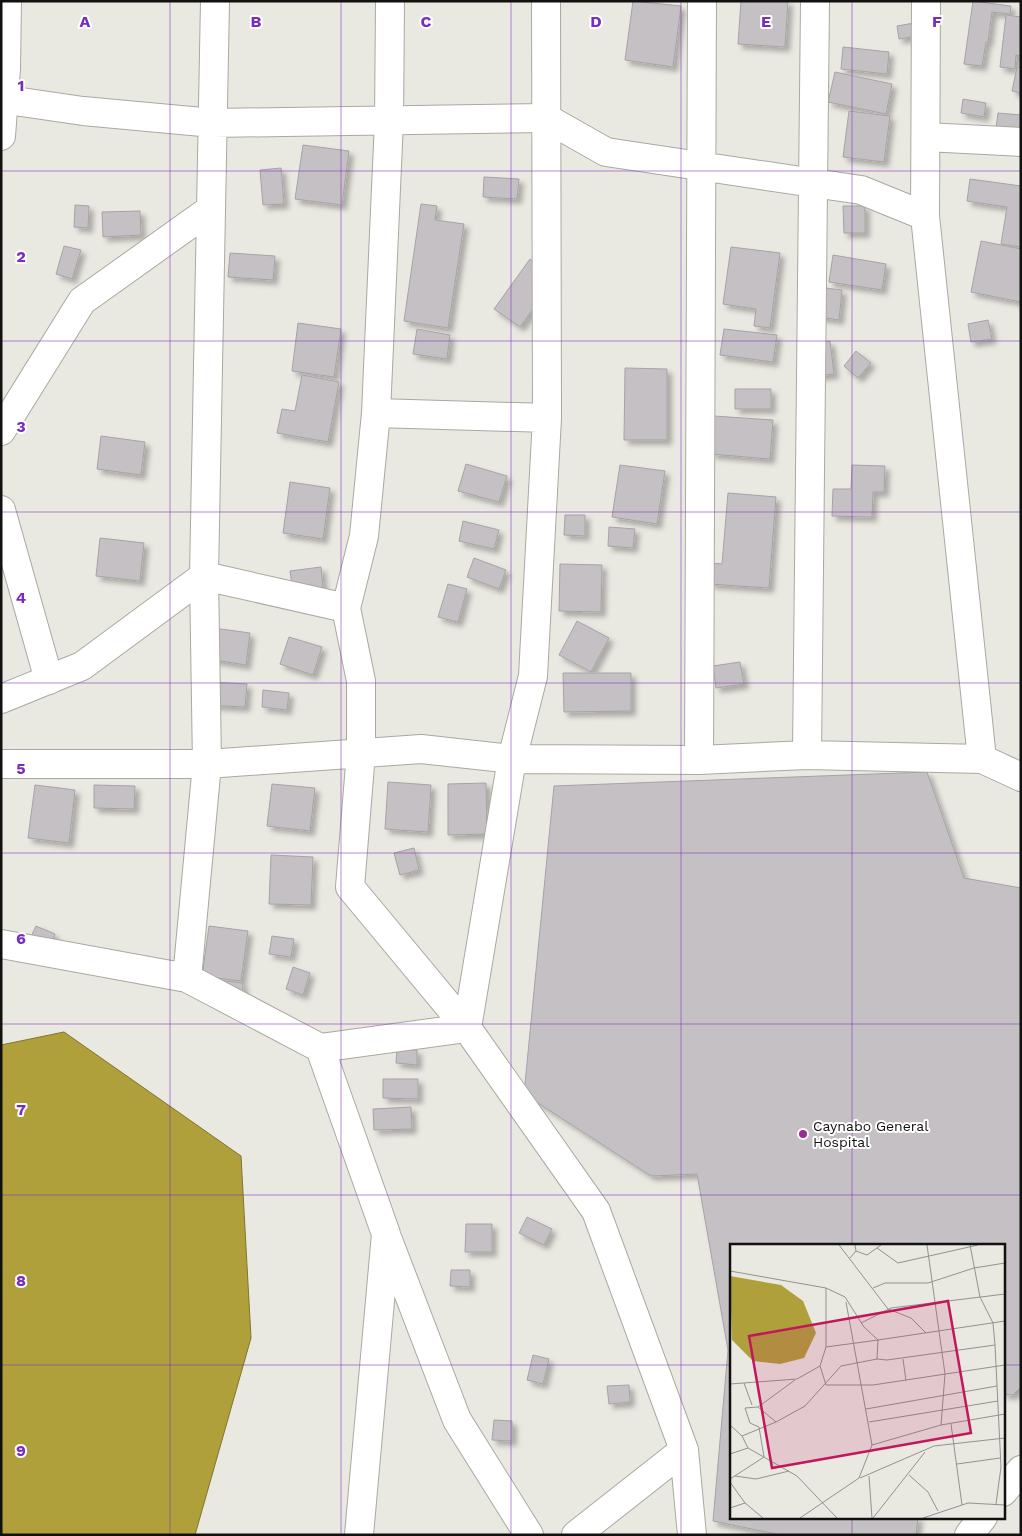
<svg xmlns="http://www.w3.org/2000/svg" width="1022" height="1536" font-family="'Work Sans',sans-serif">
	<defs>
		<filter id="shadow"><feDropShadow dx="4.5" dy="4.5" stdDeviation="2.5" flood-color="#0004"/></filter>
	</defs>
	<rect width="100%" height="100%" fill="#e9e8e1"/>
	<path fill="#afa03c" stroke="#80752e" d="M 64,1032 L 241,1156 L 251,1338 L 195,1535 L 1,1535 L 1,1045 Z"/>
	<path fill="#c5c0c4" stroke="#a7a2a6" filter="url(#shadow)" d="M 633,1 L 681,6 L 673,67 L 625,60 Z
		M 741,1 L 788,1 L 785,47 L 738,44 Z
		M 973,1 L 1011,6 L 1010,14 L 992,12 L 988,42 L 986,42 L 982,66 L 964,64 Z
		M 1006,15 L 1021,17 L 1021,56 L 1016,55 L 1015,69 L 1000,67 Z
		M 914,23 L 916,36 L 899,39 L 897,26 Z
		M 843,47 L 889,52 L 887,74 L 841,69 Z
		M 1017,67 L 1021,68 L 1021,93 L 1012,91 Z
		M 835,72 L 892,84 L 886,114 L 828,102 Z
		M 963,99 L 986,103 L 984,117 L 961,113 Z
		M 849,111 L 890,116 L 884,162 L 843,157 Z
		M 998,113 L 1021,115 L 1021,139 L 995,136 Z
		M 303,145 L 349,151 L 342,205 L 295,199 Z
		M 281,168 L 284,204 L 263,205 L 260,170 Z
		M 484,177 L 519,179 L 517,199 L 483,197 Z
		M 970,179 L 1021,186 L 1021,247 L 1001,244 L 1007,207 L 967,201 Z
		M 421,204 L 437,206 L 435,220 L 464,224 L 448,328 L 404,321 Z
		M 75,205 L 89,206 L 88,228 L 74,227 Z
		M 843,206 L 865,206 L 865,233 L 844,233 Z
		M 140,211 L 141,235 L 103,237 L 102,212 Z
		M 981,241 L 1021,249 L 1021,302 L 971,292 Z
		M 64,246 L 81,250 L 72,279 L 56,274 Z
		M 731,247 L 780,253 L 770,328 L 754,326 L 756,309 L 723,304 Z
		M 230,253 L 275,256 L 273,280 L 228,277 Z
		M 833,255 L 886,264 L 882,290 L 829,282 Z
		M 530,259 L 555,278 L 520,327 L 494,309 Z
		M 817,287 L 842,290 L 839,320 L 813,316 Z
		M 988,320 L 992,339 L 971,342 L 968,324 Z
		M 298,323 L 341,329 L 334,377 L 292,371 Z
		M 417,329 L 450,335 L 447,359 L 413,354 Z
		M 724,329 L 777,335 L 773,362 L 720,355 Z
		M 830,341 L 834,374 L 816,376 L 813,343 Z
		M 856,351 L 871,363 L 858,378 L 844,366 Z
		M 625,368 L 667,369 L 667,440 L 624,440 Z
		M 302,375 L 339,382 L 328,442 L 277,433 L 282,409 L 295,411 Z
		M 735,389 L 771,389 L 771,409 L 735,409 Z
		M 714,416 L 773,420 L 770,459 L 711,454 Z
		M 101,436 L 145,442 L 141,475 L 97,469 Z
		M 466,464 L 507,476 L 499,502 L 458,491 Z
		M 620,465 L 665,471 L 657,524 L 612,517 Z
		M 852,465 L 885,466 L 884,492 L 873,492 L 872,517 L 832,516 L 833,489 L 851,489 Z
		M 290,482 L 330,488 L 323,539 L 283,533 Z
		M 728,493 L 776,497 L 769,588 L 710,584 L 712,563 L 722,564 Z
		M 565,515 L 585,515 L 585,536 L 564,535 Z
		M 463,521 L 499,530 L 494,549 L 459,541 Z
		M 609,527 L 635,529 L 633,548 L 608,546 Z
		M 100,538 L 144,543 L 140,581 L 96,576 Z
		M 474,558 L 506,570 L 499,589 L 467,577 Z
		M 560,564 L 602,565 L 601,612 L 559,611 Z
		M 321,567 L 323,587 L 293,592 L 290,571 Z
		M 448,584 L 467,589 L 458,622 L 438,617 Z
		M 577,621 L 609,638 L 591,672 L 559,655 Z
		M 213,628 L 250,633 L 246,665 L 209,659 Z
		M 289,637 L 322,647 L 313,675 L 280,664 Z
		M 740,662 L 744,684 L 716,688 L 713,666 Z
		M 563,673 L 631,673 L 631,711 L 564,712 Z
		M 209,682 L 247,684 L 245,707 L 208,705 Z
		M 263,690 L 289,693 L 287,710 L 262,707 Z
		M 927,772 L 964,878 L 1021,888 L 1021,1387 L 1013,1395 L 1003,1394 L 1003,1245 L 731,1245 L 731,1517 L 918,1517 L 916,1535 L 781,1535 L 713,1521 L 728,1350 L 697,1174 L 651,1176 L 524,1094 L 554,786 Z
		M 388,782 L 431,785 L 428,832 L 385,829 Z
		M 486,783 L 487,834 L 448,835 L 448,784 Z
		M 272,784 L 315,788 L 310,831 L 267,826 Z
		M 35,785 L 75,790 L 69,843 L 28,838 Z
		M 94,785 L 135,786 L 134,809 L 94,808 Z
		M 414,848 L 419,870 L 400,875 L 394,853 Z
		M 271,855 L 313,857 L 311,905 L 269,904 Z
		M 36,926 L 55,934 L 47,952 L 28,943 Z
		M 209,926 L 248,931 L 241,981 L 202,976 Z
		M 272,936 L 294,939 L 291,957 L 269,954 Z
		M 293,967 L 310,973 L 303,995 L 286,989 Z
		M 226,981 L 243,983 L 242,1001 L 225,1000 Z
		M 397,1049 L 417,1050 L 417,1065 L 396,1063 Z
		M 383,1079 L 418,1079 L 418,1099 L 383,1098 Z
		M 411,1107 L 412,1129 L 374,1130 L 373,1109 Z
		M 527,1217 L 552,1229 L 544,1245 L 519,1233 Z
		M 466,1224 L 492,1224 L 492,1252 L 465,1252 Z
		M 451,1270 L 470,1270 L 470,1287 L 450,1286 Z
		M 533,1355 L 549,1359 L 543,1384 L 527,1380 Z
		M 629,1385 L 630,1402 L 609,1404 L 607,1386 Z
		M 494,1420 L 512,1421 L 512,1441 L 492,1440 Z"/>
	<g fill="none" stroke-linecap="round" stroke-linejoin="round">
		<defs>
			<path id="minor" d="M 926,1 L 925,216 L 982,759
				M 1,99 L 83,111 L 213,123 L 546,118 L 606,152 L 861,190 L 925,216
				M 1,136 L 6,69 L 7,1
				M 926,137 L 1021,142
				M 376,413 L 547,418
				M 1,431 L 82,301 L 211,209
				M 1,510 L 49,680
				M 346,608 L 361,681 L 361,753 L 350,887 L 467,1028 L 596,1211 L 684,1450 L 576,1535
				M 1,699 L 82,666 L 204,576 L 215,1
				M 807,755 L 815,1
				M 699,760 L 702,1
				M 1,764 L 207,764 L 421,749 L 512,759 L 699,760 L 807,755 L 982,759 L 1021,777
				M 1,944 L 187,978 L 320,1048 L 467,1028
				M 187,978 L 207,764 L 204,576 L 346,608 L 364,536 L 376,413 L 389,121 L 390,1
				M 467,1028 L 512,759 L 533,676 L 547,418 L 546,1
				M 320,1048 L 386,1234 L 359,1535
				M 388,1240 L 457,1420 L 529,1535
				M 684,1450 L 692,1535
				M 1003,1492 L 1021,1470
				M 969,1535 L 983,1517"/>
		</defs>
		<use href="#minor" stroke="#a9a9a2" stroke-width="30"/>
		<use href="#minor" stroke="#fff" stroke-width="28"/>
	</g>
	<path fill="none" stroke="#7b2cbf" stroke-width="1" stroke-opacity="0.55" d="M 170,1 L 170,1535M 341,1 L 341,1535M 511,1 L 511,1535M 681,1 L 681,1535M 852,1 L 852,1245M 1,171 L 1021,171M 1,341 L 1021,341M 1,512 L 1021,512M 1,683 L 1021,683M 1,853 L 1021,853M 1,1024 L 1021,1024M 1,1195 L 1021,1195M 1,1365 L 731,1365M 1003,1365 L 1021,1365M 852,1517 L 852,1535"/>
	<circle fill="#982e91" stroke="#fff" stroke-width="2" cx="803" cy="1134" r="5"/>
	<g text-anchor="middle" stroke-width="4" stroke-linejoin="round" paint-order="stroke">
		<g font-size="14" fill="#11110f" stroke="#fff" text-anchor="start">
			<text x="813" y="1131">Caynabo General<tspan x="813" dy="16">Hospital</tspan></text>
		</g>
	</g>
	<g transform="translate(730 1244)">
		<rect width="275" height="275" fill="#e9e8e1"/>
		<path d="M 0,32 L 51,41 L 73,57 L 86,89 L 74,114 L 50,120 L 23,117 L 2,96 Z" fill="#afa03c"/>
		<path fill="none" stroke="#93928d" stroke-width="1" d="M 109,1 L 158,65 L 181,74 L 196,89M 197,1 L 215,130 L 211,181M 240,1 L 250,53 L 263,79 L 265,101 L 271,223 L 266,260M 147,4 L 168,19 L 248,1M 126,7 L 137,11 L 151,1M 120,14 L 126,7 L 125,1M 0,27 L 96,44 L 115,53 L 134,83 L 148,96 L 275,77M 143,44 L 155,39 L 198,39 L 244,24 L 275,19M 131,79 L 161,64 L 275,50M 96,103 L 148,96 L 147,115 L 157,116 L 265,101M 173,115 L 176,137M 14,139 L 22,161M 0,140 L 67,135 L 90,122M 96,141 L 143,141 L 275,121M 96,141 L 90,122 L 96,103 L 96,44M 28,163 L 65,136M 136,165 L 267,142M 139,178 L 268,157M 221,180 L 232,261M 0,181 L 12,192 L 18,204 L 67,232 L 107,274M 12,192 L 46,178M 142,201 L 211,181 L 275,170M 0,210 L 18,204M 227,220 L 270,214M 179,231 L 198,248 L 208,267M 5,232 L 26,235 L 59,227M 139,232 L 142,274M 130,234 L 204,202 L 275,194M 0,235 L 34,213 L 29,183 L 20,179 L 15,164 L 28,163 L 46,178 L 75,162 L 111,122 L 147,115M 0,238 L 15,259 L 33,274M 0,264 L 15,259M 70,274 L 129,234 L 142,201 L 116,58M 143,274 L 195,208M 193,274 L 238,259 L 275,261"/>
		<path fill="#c2185b" fill-opacity="0.15" stroke="#c2185b" stroke-width="2.5" d="M 218,57 L 241,189 L 42,224 L 19,92 Z"/>
		<rect width="275" height="275" fill="none" stroke="#11110f" stroke-width="2.5"/>
	</g>
	<g font-size="16" text-anchor="middle" font-weight="bold" fill="#7b2cbf" stroke="#fff" stroke-width="4" stroke-linejoin="round" paint-order="stroke">
		<text x="85" y="27">A</text>
		<text x="256" y="27">B</text>
		<text x="426" y="27">C</text>
		<text x="596" y="27">D</text>
		<text x="766" y="27">E</text>
		<text x="937" y="27">F</text>
		<text x="21" y="91">1</text>
		<text x="21" y="262">2</text>
		<text x="21" y="432">3</text>
		<text x="21" y="603">4</text>
		<text x="21" y="774">5</text>
		<text x="21" y="944">6</text>
		<text x="21" y="1115">7</text>
		<text x="21" y="1286">8</text>
		<text x="21" y="1456">9</text>
	</g>
	<rect width="1022" height="1536" fill="none" stroke="#11110f" stroke-width="5"/>
</svg>
